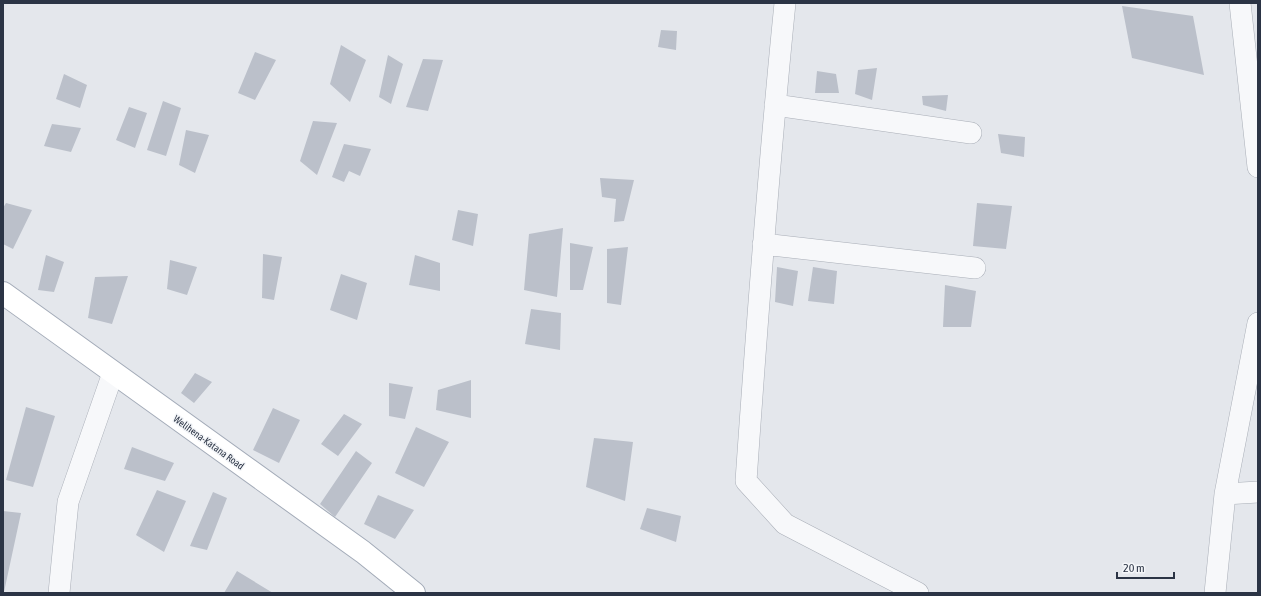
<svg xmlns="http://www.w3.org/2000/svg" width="1261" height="596" font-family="'Asap Condensed',sans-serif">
	<rect width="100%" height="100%" fill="#e4e7ec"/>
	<path fill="#bbc0ca" d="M 1122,6 L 1193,16 L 1204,75 L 1132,58 Z
		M 661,30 L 677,31 L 676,50 L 658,47 Z
		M 341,45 L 366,60 L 350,102 L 330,84 Z
		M 255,52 L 276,60 L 255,100 L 238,93 Z
		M 388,55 L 403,64 L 391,104 L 379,97 Z
		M 423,59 L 443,60 L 428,111 L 406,107 Z
		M 877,68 L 872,100 L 855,94 L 858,70 Z
		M 817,71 L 836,74 L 839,93 L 815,93 Z
		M 64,74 L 87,85 L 80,108 L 56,99 Z
		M 948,95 L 946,111 L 923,105 L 922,96 Z
		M 163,101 L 181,108 L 166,156 L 147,150 Z
		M 129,107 L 147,113 L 135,148 L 116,140 Z
		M 313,121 L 337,123 L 317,175 L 300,161 Z
		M 52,124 L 81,128 L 71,152 L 44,146 Z
		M 186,130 L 209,135 L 195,173 L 179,165 Z
		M 998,134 L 1025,137 L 1024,157 L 1001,153 Z
		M 344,144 L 371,149 L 360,176 L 349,171 L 344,182 L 332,177 Z
		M 600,178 L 634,180 L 624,221 L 614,222 L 616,199 L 602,197 Z
		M 6,203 L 32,210 L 13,249 L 3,244 L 3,208 Z
		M 977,203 L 1012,206 L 1006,249 L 973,246 Z
		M 458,210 L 478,214 L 473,246 L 452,240 Z
		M 563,228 L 557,297 L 524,290 L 529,234 Z
		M 570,243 L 593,247 L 583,290 L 570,290 Z
		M 628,247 L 621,305 L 607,303 L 607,249 Z
		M 263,254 L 282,257 L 274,300 L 262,298 Z
		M 46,255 L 64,262 L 54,292 L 38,290 Z
		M 415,255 L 440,263 L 440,291 L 409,285 Z
		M 170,260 L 197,267 L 187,295 L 167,289 Z
		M 777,267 L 798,271 L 793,306 L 775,302 Z
		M 813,267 L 837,271 L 834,304 L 808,301 Z
		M 341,274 L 367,283 L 357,320 L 330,310 Z
		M 128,276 L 112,324 L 88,318 L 95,277 Z
		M 945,285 L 976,291 L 971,327 L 943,327 Z
		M 531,309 L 561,313 L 560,350 L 525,344 Z
		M 195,373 L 212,382 L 194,403 L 181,393 Z
		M 471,380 L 471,418 L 436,410 L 438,390 Z
		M 389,383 L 413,387 L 405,419 L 389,416 Z
		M 26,407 L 55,416 L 33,487 L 6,480 Z
		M 273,408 L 300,420 L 279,463 L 253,450 Z
		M 344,414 L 362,424 L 338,456 L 321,444 Z
		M 416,427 L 449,442 L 424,487 L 395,473 Z
		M 594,438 L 633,442 L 625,501 L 586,487 Z
		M 132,447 L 174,463 L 165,481 L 124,469 Z
		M 356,451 L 372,463 L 335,517 L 320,504 Z
		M 157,490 L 186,501 L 164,552 L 136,535 Z
		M 213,492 L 227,498 L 207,550 L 190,546 Z
		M 378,495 L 414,510 L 395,539 L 364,524 Z
		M 647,508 L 681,516 L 676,542 L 640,529 Z
		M 3,511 L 21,513 L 4,592 L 3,592 Z
		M 237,571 L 273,593 L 224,593 Z"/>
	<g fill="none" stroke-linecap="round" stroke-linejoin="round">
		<defs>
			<path id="street" d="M 785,3 C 769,162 757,322 746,481 L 785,524 L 918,593
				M 1240,3 L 1258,167
				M 775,105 L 971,133
				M 763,244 L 975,268
				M 1225,494 L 1258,492
				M 59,593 L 68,502 L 113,373
				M 1215,593 L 1225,494 L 1258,323"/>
			<path id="primary" d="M 3,293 L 363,552 L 414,593"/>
		</defs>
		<use href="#street" stroke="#a9aeb7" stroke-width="22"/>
		<use href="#primary" stroke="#a3abb8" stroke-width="24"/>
		<use href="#street" stroke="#f7f8fa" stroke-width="21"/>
		<use href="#primary" stroke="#fff" stroke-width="22"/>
	</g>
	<g text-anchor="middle" stroke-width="3" stroke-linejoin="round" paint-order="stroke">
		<g font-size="10" fill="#2b3445" stroke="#f4f6f9">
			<text transform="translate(209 442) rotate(36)" y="4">Welihena-Katana Road</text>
		</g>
	</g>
	<rect width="1261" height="596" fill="none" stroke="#2b3445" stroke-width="8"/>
	<path d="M1117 572v6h57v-6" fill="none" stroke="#2b3445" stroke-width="2"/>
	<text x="1123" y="572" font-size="12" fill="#2b3445" stroke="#f4f6f9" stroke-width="3" paint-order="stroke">20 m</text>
</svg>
